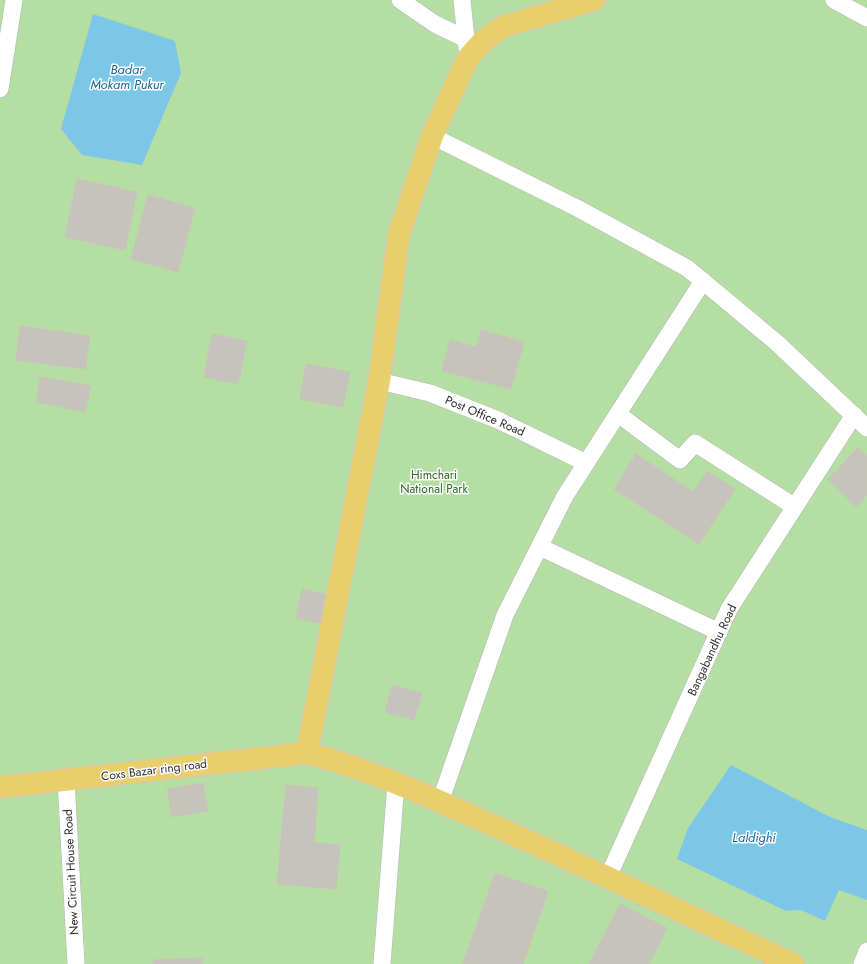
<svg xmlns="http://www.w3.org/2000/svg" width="867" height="964" font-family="Jost,sans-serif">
	<rect width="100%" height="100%" fill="#ede8e1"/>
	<path fill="#b5dfa2" d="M 0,0 L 867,0 L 867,964 L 0,964 Z"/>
	<path fill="#7cc7e7" d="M 93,14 L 175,41 L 181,73 L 142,165 L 82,155 L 61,129 Z
		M 731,765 L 830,817 L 867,830 L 867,900 L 839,890 L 825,921 L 801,910 L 786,911 L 677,859 L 688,828 Z"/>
	<path fill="#c6c2bc" stroke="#c9c4ba" d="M 77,179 L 137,192 L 125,250 L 65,237 Z
		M 148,195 L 195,208 L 178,272 L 131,259 Z
		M 20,326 L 90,336 L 85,369 L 16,360 Z
		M 481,330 L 524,342 L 511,389 L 442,371 L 450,340 L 476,347 Z
		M 212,334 L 247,341 L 238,384 L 204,377 Z
		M 306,364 L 350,372 L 343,407 L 300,399 Z
		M 40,377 L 91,386 L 85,412 L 36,402 Z
		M 858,448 L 867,456 L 867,495 L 856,507 L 828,479 Z
		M 636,454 L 693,492 L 707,471 L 735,489 L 699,544 L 614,489 Z
		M 302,589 L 329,595 L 323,624 L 296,618 Z
		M 392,685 L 422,693 L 414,720 L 385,712 Z
		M 203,783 L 208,811 L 172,817 L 167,789 Z
		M 286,785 L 318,788 L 314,843 L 340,845 L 336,889 L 277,884 Z
		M 495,873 L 548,891 L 523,964 L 463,964 Z
		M 620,904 L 667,928 L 649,964 L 589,964 Z
		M 202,958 L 202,964 L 153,964 L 153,960 Z"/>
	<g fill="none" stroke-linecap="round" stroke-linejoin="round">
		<defs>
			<path id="minor" d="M 400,0 L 435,24 L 466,39
				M 462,0 L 467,48
				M 834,0 L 867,18
				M 0,89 L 14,0
				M 432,136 L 577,208 L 687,268 L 777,343 L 867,428
				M 379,381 L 430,393 L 498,420 L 586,463
				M 618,414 L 680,460 L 695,443 L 795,507
				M 540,547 L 719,632
				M 66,780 L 76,964
				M 440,802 L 505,615 L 565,496 L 703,281
				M 608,877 L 729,609 L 854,415
				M 382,964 L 396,783
				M 862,964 L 867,951"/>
			<path id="major" d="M 307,753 L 379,381 L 399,234 L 432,136 L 468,58 L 484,40 L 504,26 L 594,0
				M 0,787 L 307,753 C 374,770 436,800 499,828 C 597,872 695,918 793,964"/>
		</defs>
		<use href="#minor" stroke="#b1b2bc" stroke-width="18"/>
		<use href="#major" stroke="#c8c8c8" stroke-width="24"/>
		<use href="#minor" stroke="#fff" stroke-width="17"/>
		<use href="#major" stroke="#e7cf6c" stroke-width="22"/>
	</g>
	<g text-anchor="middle" stroke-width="3" stroke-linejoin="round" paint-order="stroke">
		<g font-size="12" fill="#2d2d2d" stroke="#fff">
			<text transform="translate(485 416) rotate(23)" y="4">Post Office Road</text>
			<text transform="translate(712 650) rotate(-65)" y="4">Bangabandhu Road</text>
			<text transform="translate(154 770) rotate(-7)" y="4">Coxs Bazar ring road</text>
			<text transform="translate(71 872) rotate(-93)" y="4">New Circuit House Road</text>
		</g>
		<g font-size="12" fill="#2d6621" stroke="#fff">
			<text x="434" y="479">Himchari<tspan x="434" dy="14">National Park</tspan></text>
		</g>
		<g font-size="13" font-style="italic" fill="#186696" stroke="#fff">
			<text x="127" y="74">Badar<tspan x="127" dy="15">Mokam Pukur</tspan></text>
			<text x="754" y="842">Laldighi</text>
		</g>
	</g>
</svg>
